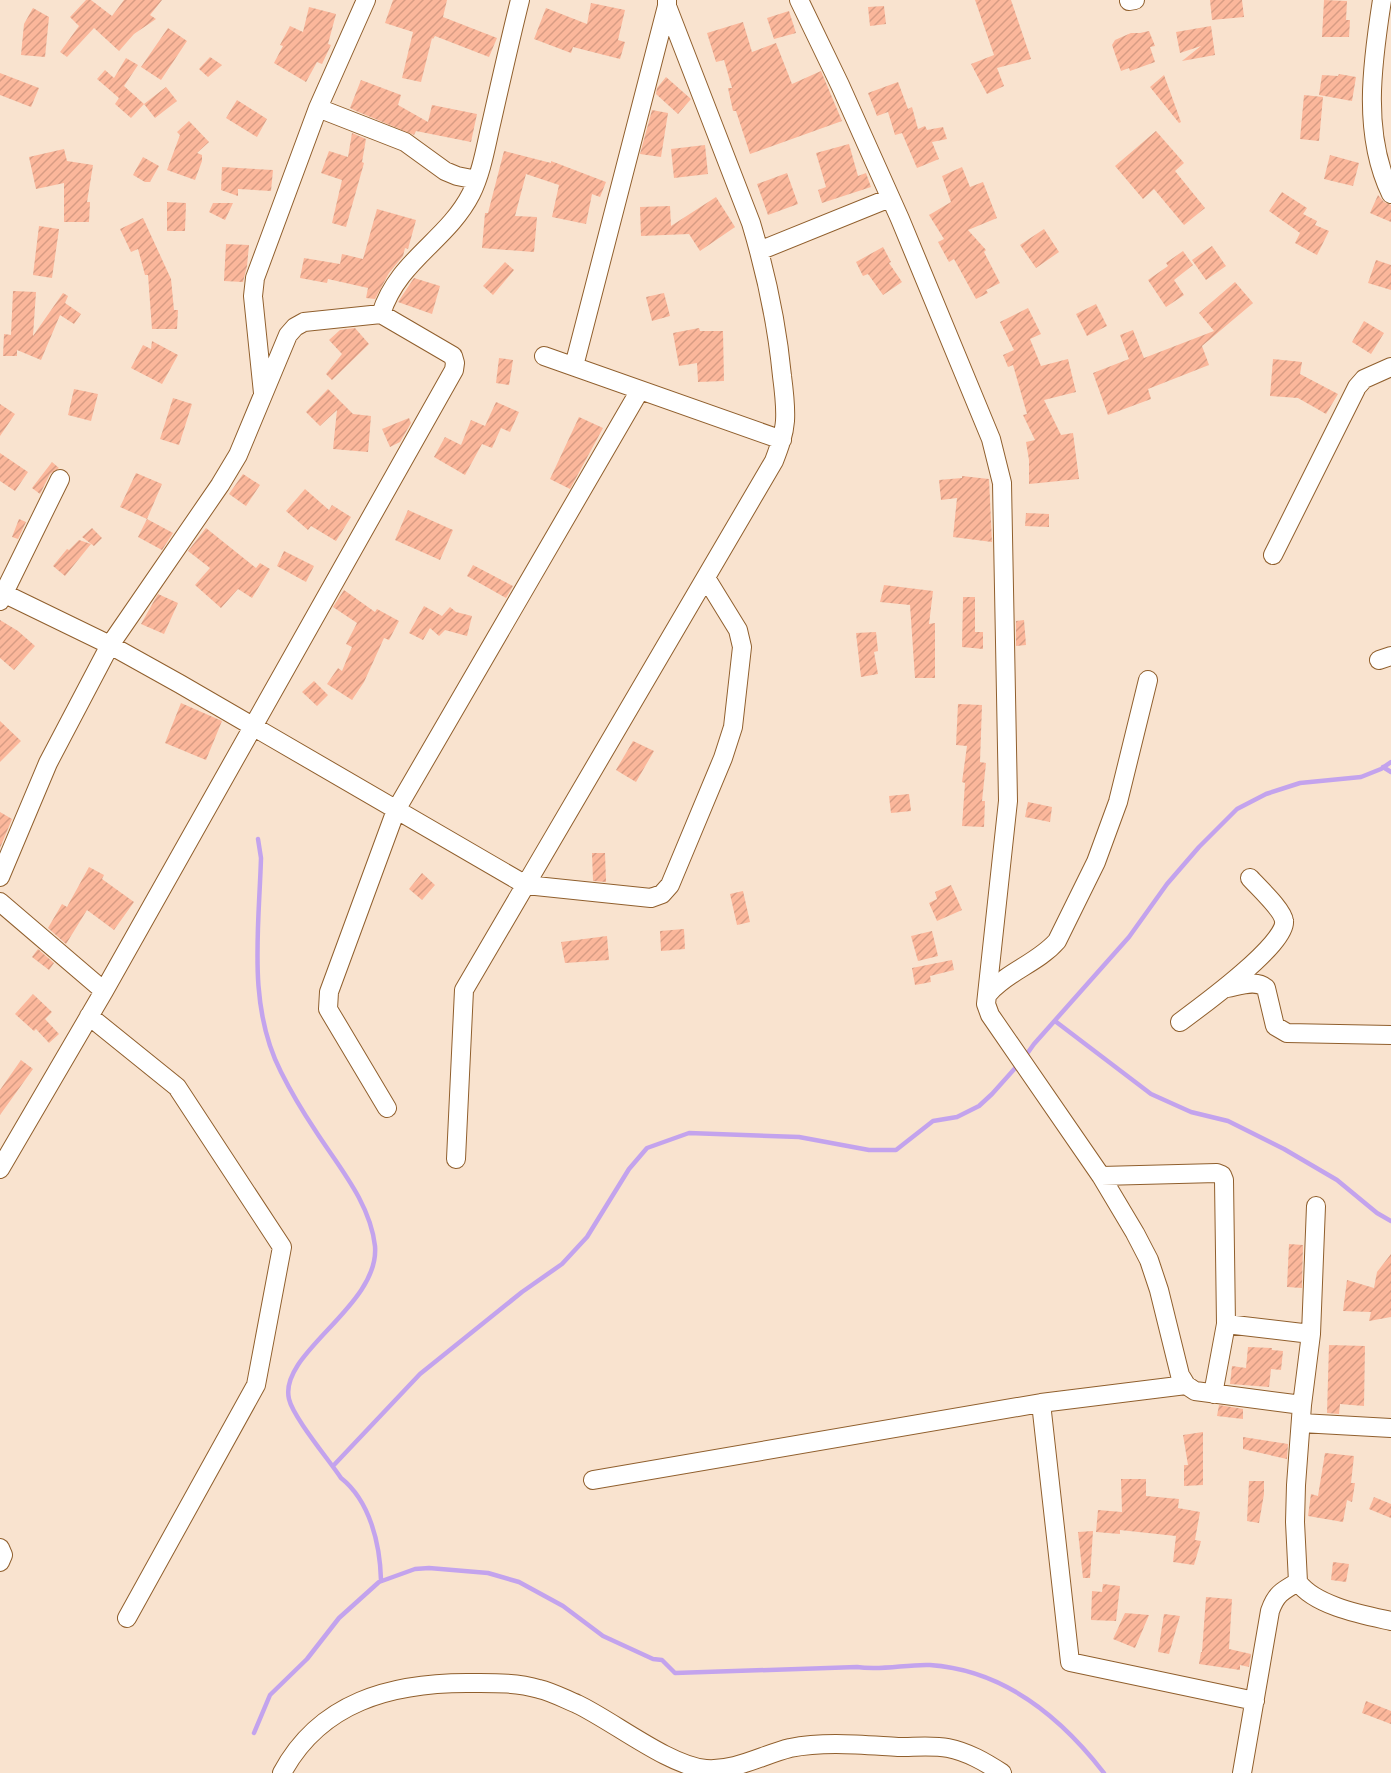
<svg xmlns="http://www.w3.org/2000/svg" width="1391" height="1773" font-family="Jost,sans-serif">
	<defs>
		<pattern id="building-hatch" width="6" height="6" patternUnits="userSpaceOnUse" patternTransform="scale(1.5)"><rect width="6" height="6" fill="#fbb79b"/><path d="M-1 1l2-2M0 6l6-6M5 7l2-2" fill="none" stroke="#d79c84"/></pattern>
	</defs>
	<rect width="100%" height="100%" fill="#f9e3cf"/>
	<g fill="none" stroke-linecap="round" stroke-linejoin="round">
		<path stroke="#c3a3ed" stroke-width="4.5" d="M 1383,767 L 1391,772
			M 258,839 L 261,858 C 259,929 247,1006 281,1072 C 291,1092 303,1112 315,1130 C 338,1166 370,1202 375,1246 C 380,1306 278,1353 289,1399 C 293,1417 329,1460 341,1478 C 370,1501 380,1544 381,1580
			M 1055,1021 L 1151,1094 L 1191,1112 L 1228,1121 L 1284,1149 L 1337,1180 L 1377,1213 L 1391,1221
			M 1024,1058 L 1034,1044 L 1129,937 L 1167,884 L 1199,847 L 1237,809 L 1266,794 L 1300,783 L 1361,777 L 1381,769 L 1391,762
			M 333,1466 L 420,1374 L 522,1292 L 562,1264 L 587,1237 L 629,1169 L 647,1148 L 689,1133 L 799,1137 L 869,1150 L 896,1150 L 933,1121 L 957,1117 L 979,1106 L 992,1094 L 1018,1065
			M 254,1733 L 270,1695 L 307,1659 L 339,1618 L 379,1582 L 415,1569 L 429,1568 L 488,1573 L 519,1582 L 563,1606 L 603,1636 L 653,1659 L 662,1660 L 675,1673 L 857,1667 C 882,1671 906,1664 930,1665 C 1004,1670 1060,1716 1104,1773"/>
	</g>
	<path fill="url(#building-hatch)" d="M 86,0 L 91,0 L 112,16 L 124,0 L 162,0 L 150,15 L 156,19 L 134,34 L 119,51 L 94,28 L 67,57 L 60,52 L 79,26 L 70,17 Z
		M 393,0 L 447,0 L 443,17 L 497,38 L 489,57 L 435,36 L 433,39 L 432,38 L 421,82 L 402,78 L 413,32 L 385,23 Z
		M 975,0 L 1011,0 L 1031,59 L 997,68 L 1004,86 L 987,94 L 971,64 L 994,55 Z
		M 1210,0 L 1242,0 L 1244,17 L 1212,20 Z
		M 1324,0 L 1347,1 L 1346,20 L 1350,20 L 1349,37 L 1322,37 Z
		M 591,3 L 625,10 L 618,40 L 625,42 L 620,59 L 573,47 L 571,53 L 534,39 L 546,8 L 587,24 Z
		M 884,6 L 886,24 L 870,26 L 868,7 Z
		M 309,7 L 336,14 L 328,44 L 331,45 L 322,64 L 317,62 L 306,82 L 274,63 L 283,46 L 280,45 L 290,26 L 303,32 Z
		M 33,8 L 49,17 L 45,57 L 21,55 L 24,24 Z
		M 789,11 L 796,33 L 774,39 L 767,18 Z
		M 743,22 L 752,52 L 776,43 L 792,84 L 821,71 L 842,121 L 750,154 L 736,111 L 733,111 L 728,88 L 732,88 L 724,60 L 716,62 L 707,33 Z
		M 1211,26 L 1215,55 L 1182,61 L 1201,46 L 1180,53 L 1176,32 Z
		M 168,28 L 187,41 L 161,80 L 141,67 Z
		M 1149,31 L 1155,46 L 1150,47 L 1155,62 L 1130,71 L 1129,68 L 1121,71 L 1112,45 L 1115,40 L 1131,33 L 1140,33 Z
		M 210,57 L 222,65 L 208,77 L 199,69 Z
		M 126,58 L 138,65 L 124,86 L 144,104 L 131,118 L 115,104 L 119,98 L 97,79 L 105,70 L 114,78 Z
		M 0,73 L 39,88 L 31,107 L 0,95 Z
		M 1339,74 L 1356,77 L 1352,101 L 1319,95 L 1322,75 L 1338,76 Z
		M 1164,75 L 1181,122 L 1179,123 L 1150,87 Z
		M 666,77 L 691,99 L 678,114 L 656,94 L 657,88 Z
		M 361,80 L 401,95 L 398,105 L 428,122 L 432,105 L 477,114 L 471,142 L 416,131 L 414,135 L 356,111 L 350,108 Z
		M 898,82 L 908,109 L 912,107 L 918,129 L 925,126 L 927,130 L 943,127 L 947,139 L 932,142 L 939,159 L 917,168 L 902,133 L 895,135 L 888,112 L 877,116 L 868,93 Z
		M 166,87 L 177,101 L 155,118 L 144,104 Z
		M 1304,95 L 1323,97 L 1319,141 L 1300,139 Z
		M 237,100 L 267,119 L 257,137 L 226,118 Z
		M 652,110 L 668,113 L 661,157 L 640,154 Z
		M 189,121 L 209,142 L 197,153 L 202,155 L 202,161 L 195,180 L 167,170 L 180,135 L 177,132 Z
		M 1156,131 L 1184,163 L 1175,171 L 1205,208 L 1184,225 L 1154,189 L 1143,199 L 1115,166 Z
		M 352,133 L 366,139 L 362,162 L 364,163 L 346,227 L 332,223 L 342,180 L 321,173 L 329,151 L 348,157 Z
		M 849,144 L 858,176 L 866,173 L 871,187 L 822,203 L 818,190 L 826,187 L 816,153 Z
		M 705,145 L 708,174 L 674,178 L 671,149 Z
		M 64,149 L 67,161 L 93,165 L 87,202 L 90,202 L 89,222 L 64,222 L 64,183 L 36,189 L 29,157 Z
		M 504,151 L 551,163 L 551,161 L 606,182 L 600,197 L 592,194 L 586,224 L 552,217 L 559,185 L 526,174 L 515,216 L 537,217 L 534,252 L 482,248 L 485,213 L 488,213 Z
		M 1330,155 L 1359,163 L 1353,186 L 1324,179 Z
		M 143,157 L 159,166 L 150,182 L 145,182 L 133,175 Z
		M 222,167 L 273,170 L 271,191 L 238,189 L 238,196 L 221,190 Z
		M 962,167 L 970,187 L 983,182 L 997,218 L 968,230 L 986,250 L 984,252 L 1000,283 L 986,290 L 988,293 L 976,299 L 954,259 L 949,262 L 938,242 L 944,239 L 929,215 L 951,202 L 942,176 Z
		M 787,173 L 798,204 L 768,215 L 757,184 Z
		M 1282,192 L 1307,208 L 1303,214 L 1317,221 L 1315,225 L 1329,231 L 1317,255 L 1295,243 L 1300,233 L 1269,211 Z
		M 1378,195 L 1384,202 L 1391,205 L 1391,222 L 1370,213 Z
		M 716,197 L 735,227 L 700,251 L 689,234 L 641,236 L 640,207 L 670,206 L 671,226 Z
		M 167,202 L 186,203 L 185,231 L 167,231 Z
		M 213,203 L 233,203 L 225,220 L 209,212 Z
		M 377,209 L 416,220 L 408,249 L 405,248 L 403,256 L 389,273 L 375,299 L 366,298 L 368,288 L 328,279 L 327,283 L 300,278 L 304,258 L 340,264 L 342,254 L 363,259 Z
		M 143,218 L 171,279 L 174,310 L 178,310 L 177,329 L 152,329 L 148,275 L 145,275 L 138,249 L 131,252 L 120,229 Z
		M 39,226 L 59,229 L 52,278 L 33,275 Z
		M 1044,229 L 1059,252 L 1036,268 L 1020,245 Z
		M 226,244 L 249,245 L 247,266 L 243,282 L 224,281 Z
		M 1212,246 L 1226,266 L 1206,280 L 1192,260 Z
		M 883,247 L 891,262 L 889,263 L 902,282 L 883,295 L 868,274 L 863,276 L 856,262 Z
		M 1183,251 L 1193,265 L 1174,280 L 1184,295 L 1166,307 L 1148,280 L 1168,266 L 1166,263 Z
		M 1376,260 L 1391,265 L 1391,290 L 1368,283 Z
		M 505,262 L 514,270 L 493,295 L 483,286 Z
		M 414,278 L 440,286 L 432,314 L 398,302 Z
		M 1235,282 L 1253,303 L 1202,346 L 1209,365 L 1148,389 L 1151,399 L 1108,415 L 1093,373 L 1129,359 L 1120,335 L 1133,330 L 1144,358 L 1214,331 L 1199,313 Z
		M 13,291 L 36,292 L 33,336 L 63,293 L 68,296 L 65,303 L 81,314 L 74,324 L 60,315 L 41,360 L 17,350 L 17,356 L 3,356 L 4,334 L 11,335 Z
		M 664,293 L 670,316 L 652,321 L 646,297 Z
		M 1096,304 L 1107,326 L 1087,336 L 1076,314 Z
		M 1028,308 L 1041,334 L 1030,339 L 1041,366 L 1068,359 L 1076,392 L 1044,400 L 1061,435 L 1073,433 L 1079,479 L 1029,484 L 1029,460 L 1026,442 L 1035,440 L 1023,415 L 1027,414 L 1013,365 L 1008,367 L 1003,355 L 1014,350 L 1000,322 Z
		M 1364,321 L 1384,333 L 1371,354 L 1352,342 Z
		M 355,328 L 369,344 L 332,380 L 326,374 L 342,354 L 329,340 L 340,330 Z
		M 699,328 L 700,331 L 723,331 L 724,381 L 698,382 L 697,363 L 679,366 L 673,333 Z
		M 152,341 L 178,355 L 162,384 L 131,368 L 143,345 L 151,349 Z
		M 499,358 L 513,360 L 509,385 L 496,383 Z
		M 1273,359 L 1302,362 L 1300,374 L 1338,394 L 1326,414 L 1298,398 L 1270,396 Z
		M 74,389 L 98,394 L 91,421 L 68,415 Z
		M 328,389 L 353,414 L 371,416 L 368,452 L 333,449 L 337,410 L 320,426 L 306,412 Z
		M 173,398 L 192,404 L 179,445 L 160,439 Z
		M 496,402 L 519,412 L 510,432 L 501,428 L 492,448 L 482,444 L 465,475 L 434,457 L 445,437 L 461,445 L 471,420 L 485,426 Z
		M 0,404 L 15,414 L 0,436 Z
		M 579,417 L 603,428 L 570,489 L 550,479 Z
		M 409,418 L 411,423 L 400,442 L 390,447 L 382,429 Z
		M 0,453 L 28,472 L 15,491 L 0,481 Z
		M 52,462 L 59,468 L 50,474 L 40,494 L 32,488 Z
		M 136,473 L 162,484 L 147,519 L 120,507 Z
		M 243,474 L 260,485 L 246,506 L 229,494 Z
		M 962,476 L 989,479 L 992,542 L 953,537 L 957,498 L 941,500 L 939,480 L 962,478 Z
		M 305,489 L 329,510 L 332,505 L 351,517 L 336,541 L 311,526 L 308,530 L 286,511 Z
		M 408,510 L 453,530 L 440,560 L 395,540 Z
		M 1026,513 L 1049,514 L 1049,527 L 1025,526 Z
		M 19,519 L 26,522 L 18,539 L 12,537 Z
		M 147,519 L 173,533 L 162,550 L 138,537 Z
		M 92,528 L 102,538 L 94,546 L 82,537 Z
		M 206,528 L 256,568 L 260,563 L 270,569 L 252,598 L 238,589 L 221,608 L 195,585 L 210,568 L 188,551 Z
		M 79,540 L 91,544 L 65,576 L 53,566 L 67,549 L 69,550 Z
		M 284,551 L 314,566 L 306,582 L 277,566 Z
		M 473,565 L 513,586 L 506,598 L 467,576 Z
		M 884,585 L 933,591 L 929,624 L 935,623 L 935,678 L 915,678 L 910,605 L 880,602 Z
		M 344,590 L 375,612 L 377,609 L 399,621 L 389,640 L 384,638 L 364,682 L 352,700 L 327,684 L 338,668 L 342,671 L 352,647 L 346,644 L 357,623 L 333,607 Z
		M 158,594 L 178,603 L 164,634 L 141,624 Z
		M 963,597 L 975,597 L 975,632 L 983,632 L 983,649 L 962,647 Z
		M 424,606 L 442,616 L 450,607 L 456,612 L 472,616 L 467,636 L 445,630 L 439,636 L 430,628 L 423,640 L 409,633 Z
		M 0,620 L 18,631 L 35,646 L 14,670 L 0,658 Z
		M 1024,620 L 1026,645 L 1016,646 L 1016,621 Z
		M 876,632 L 878,651 L 874,652 L 878,674 L 861,677 L 856,633 Z
		M 314,681 L 328,695 L 317,706 L 302,692 Z
		M 181,703 L 222,721 L 206,760 L 165,743 Z
		M 958,704 L 982,705 L 980,762 L 986,763 L 982,801 L 985,801 L 984,827 L 962,826 L 965,783 L 962,782 L 967,746 L 956,745 Z
		M 0,721 L 21,741 L 0,762 Z
		M 633,741 L 654,751 L 636,782 L 616,770 Z
		M 909,794 L 911,811 L 891,813 L 889,796 Z
		M 1028,802 L 1052,807 L 1050,822 L 1025,817 Z
		M 0,812 L 12,819 L 0,848 Z
		M 592,853 L 605,853 L 606,882 L 593,881 Z
		M 89,867 L 104,875 L 102,879 L 134,902 L 114,930 L 87,910 L 66,944 L 48,928 L 62,904 L 67,907 Z
		M 422,873 L 435,885 L 422,900 L 409,889 Z
		M 951,885 L 962,910 L 937,921 L 929,903 L 937,899 L 935,892 Z
		M 743,891 L 750,922 L 737,925 L 730,894 Z
		M 684,929 L 685,949 L 661,951 L 660,931 Z
		M 932,931 L 938,956 L 918,961 L 911,936 Z
		M 607,936 L 609,960 L 565,963 L 561,942 Z
		M 38,949 L 54,963 L 49,970 L 32,957 Z
		M 952,960 L 954,970 L 930,976 L 931,982 L 915,985 L 912,968 Z
		M 33,994 L 52,1012 L 45,1019 L 59,1034 L 49,1043 L 36,1029 L 34,1031 L 15,1014 Z
		M 21,1060 L 33,1069 L 0,1115 L 0,1090 Z
		M 1289,1244 L 1303,1245 L 1302,1288 L 1287,1287 Z
		M 1391,1254 L 1391,1317 L 1369,1321 L 1371,1312 L 1343,1311 L 1347,1280 L 1374,1288 L 1377,1272 Z
		M 1329,1345 L 1365,1346 L 1364,1406 L 1340,1404 L 1339,1414 L 1327,1413 Z
		M 1248,1347 L 1272,1348 L 1272,1350 L 1283,1351 L 1281,1370 L 1271,1369 L 1269,1387 L 1230,1384 L 1232,1366 L 1246,1368 Z
		M 1219,1405 L 1243,1409 L 1243,1419 L 1217,1416 Z
		M 1203,1432 L 1203,1485 L 1184,1486 L 1184,1465 L 1188,1465 L 1183,1435 Z
		M 1243,1437 L 1288,1444 L 1287,1459 L 1243,1449 Z
		M 1325,1453 L 1354,1456 L 1351,1483 L 1355,1483 L 1352,1502 L 1347,1500 L 1343,1522 L 1308,1516 L 1311,1494 L 1318,1496 Z
		M 1121,1479 L 1146,1479 L 1146,1496 L 1179,1499 L 1178,1508 L 1200,1512 L 1195,1540 L 1201,1541 L 1194,1565 L 1173,1562 L 1176,1536 L 1120,1530 L 1120,1534 L 1096,1532 L 1098,1510 L 1122,1512 Z
		M 1249,1481 L 1264,1481 L 1264,1494 L 1259,1523 L 1247,1521 Z
		M 1374,1497 L 1391,1504 L 1391,1518 L 1369,1509 Z
		M 1093,1531 L 1090,1578 L 1083,1578 L 1078,1532 Z
		M 1333,1562 L 1349,1564 L 1346,1582 L 1331,1580 Z
		M 1103,1584 L 1120,1586 L 1116,1621 L 1091,1620 L 1092,1591 L 1102,1592 Z
		M 1206,1597 L 1232,1599 L 1229,1649 L 1251,1654 L 1249,1667 L 1240,1665 L 1240,1670 L 1199,1664 L 1201,1652 L 1202,1652 Z
		M 1125,1613 L 1149,1615 L 1135,1648 L 1113,1639 Z
		M 1164,1614 L 1180,1616 L 1169,1654 L 1158,1652 Z
		M 1366,1701 L 1391,1711 L 1391,1724 L 1362,1713 Z"/>
	<g fill="none" stroke-linecap="round" stroke-linejoin="round">
		<defs>
			<path id="street" d="M 799,0 L 840,85 L 900,219 L 991,439 L 1002,483 L 1008,801 L 986,1004 L 990,1015 L 1101,1176 L 1135,1233 L 1149,1260 L 1159,1290 L 1180,1375 L 1186,1385 L 1195,1391 L 1302,1405
				M 1382,0 C 1372,64 1362,134 1391,194
				M 1129,1 L 1135,0
				M 318,108 L 405,142 L 445,171 L 457,176 L 477,180
				M 759,251 L 890,198
				M 381,314 C 398,260 447,241 471,194 C 482,172 486,145 492,120 C 501,80 510,40 520,0
				M 544,356 L 782,440
				M 574,366 L 667,6
				M 263,393 L 253,296 L 255,278 L 318,108 L 366,0
				M 1273,555 L 1357,387 L 1364,379 L 1391,367
				M 5,594 L 110,645 L 180,684 L 526,885 L 651,898 L 662,894 L 670,885 L 723,758 L 733,727 L 742,647 L 738,630 L 706,578
				M 0,601 L 60,479
				M 1379,660 L 1391,656
				M 0,877 L 48,763 L 110,645 L 220,485 L 238,455 L 288,335 L 295,327 L 304,322 L 381,314 L 453,356 L 455,363 L 454,370 L 104,991 L 0,1169
				M 0,902 L 104,991
				M 1227,988 C 1239,986 1256,979 1266,988 L 1275,1026 L 1287,1033 L 1391,1035
				M 989,993 C 1008,971 1038,963 1057,941 L 1096,862 L 1118,802 L 1148,680
				M 89,1016 L 177,1087 L 282,1247 L 256,1385 L 127,1618
				M 1180,1022 C 1199,1008 1287,944 1284,921 C 1283,910 1258,887 1250,878
				M 387,1108 L 328,1009 L 329,992 L 396,810 L 640,390
				M 456,1159 L 464,990 L 774,461 C 779,448 784,435 785,421 C 786,406 784,391 782,376 C 777,324 766,273 751,223 L 667,6 L 667,0
				M 1101,1176 L 1217,1173 L 1222,1175 L 1224,1180 L 1226,1324 L 1213,1394
				M 1316,1206 L 1311,1334 L 1302,1405 L 1296,1485 L 1295,1522 L 1298,1582 C 1315,1606 1364,1615 1391,1621
				M 1226,1324 L 1311,1334
				M 1041,1403 L 1186,1385
				M 1301,1423 L 1391,1428
				M 593,1480 L 1041,1403 L 1070,1662 L 1255,1701
				M 0,1548 L 3,1555 L 0,1562
				M 282,1773 C 320,1702 391,1683 467,1683 C 491,1683 516,1682 539,1689 C 552,1692 565,1699 577,1704 C 613,1721 669,1766 706,1769 C 736,1771 762,1755 790,1748 C 825,1741 863,1745 898,1747 C 915,1747 933,1745 948,1748 C 968,1752 985,1762 1002,1773
				M 1242,1773 L 1270,1611 C 1276,1594 1282,1591 1298,1582"/>
		</defs>
		<use href="#street" stroke="#905f2d" stroke-width="20"/>
		<use href="#street" stroke="#fff" stroke-width="18"/>
	</g>
</svg>
